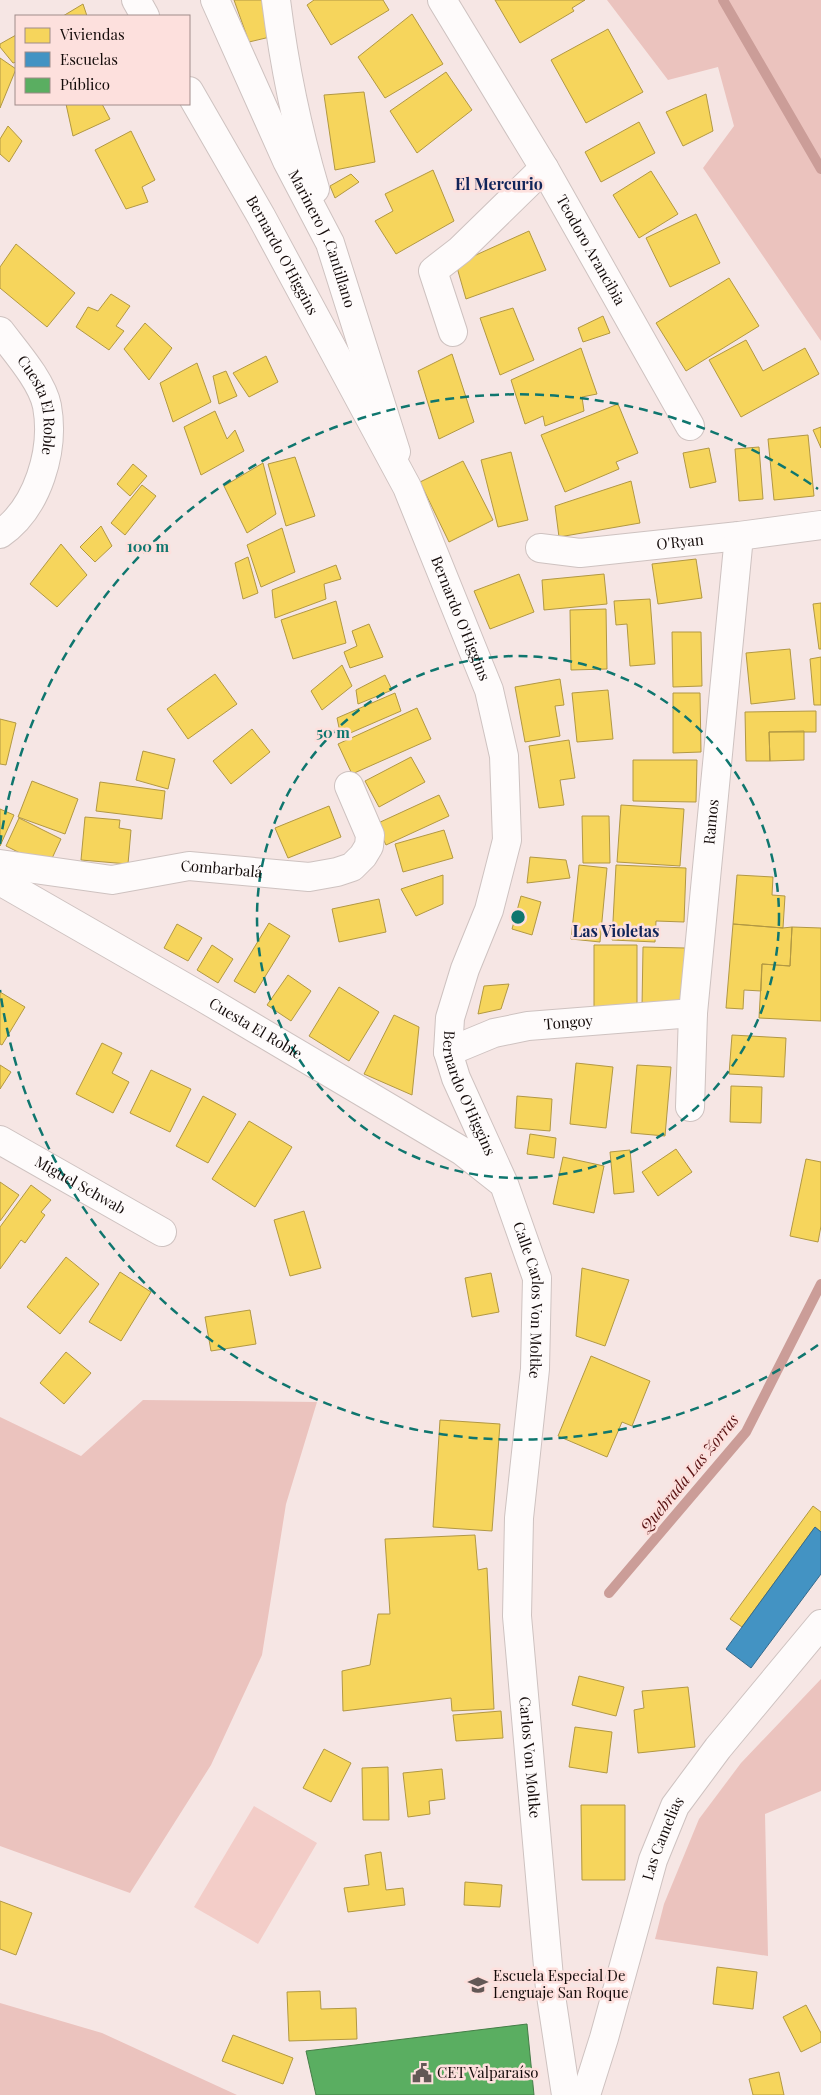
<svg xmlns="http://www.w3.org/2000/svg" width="821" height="2095" font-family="'Playfair Display',serif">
	<rect width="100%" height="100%" fill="#f6e6e4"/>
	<path fill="#f3cdc8" d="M 254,1806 L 317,1843 L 258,1944 L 194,1907 Z"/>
	<path fill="#ebc3be" d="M 607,0 L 821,0 L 821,341 L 703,168 L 734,126 L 718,67 L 668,80 Z
		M 143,1400 L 317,1402 L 286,1504 L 262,1655 L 211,1765 L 130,1893 L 0,1846 L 0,1417 L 81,1456 Z
		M 821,1679 L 821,1791 L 765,1814 L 768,1956 L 655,1939 L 664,1904 L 699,1819 L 741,1763 Z
		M 0,2003 L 102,2033 L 237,2095 L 0,2095 Z"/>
	<path fill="#f6d55c" stroke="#b29843" d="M 234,0 L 266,0 L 270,37 L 249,42 Z
		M 314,0 L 383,0 L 389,10 L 331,45 L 307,5 Z
		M 495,0 L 585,0 L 572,8 L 574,11 L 520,43 Z
		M 83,4 L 87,16 L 63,16 Z
		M 412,14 L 443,64 L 385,98 L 358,57 Z
		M 608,29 L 643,92 L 586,123 L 551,60 Z
		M 16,35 L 16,62 L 13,63 L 0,47 L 0,44 Z
		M 0,58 L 16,69 L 0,108 Z
		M 446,72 L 472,110 L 417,153 L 390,111 Z
		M 364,92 L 375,162 L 335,170 L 324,95 Z
		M 706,94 L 713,131 L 683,146 L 666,112 Z
		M 66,104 L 102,104 L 110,119 L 73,136 Z
		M 639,122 L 655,153 L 601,182 L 585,152 Z
		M 8,126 L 22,141 L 9,162 L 0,154 L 0,139 Z
		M 131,131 L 155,180 L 142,187 L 148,202 L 126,209 L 95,150 Z
		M 433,170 L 454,221 L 396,254 L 375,221 L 393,211 L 385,194 Z
		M 651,171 L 678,214 L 639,238 L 613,195 Z
		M 351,174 L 359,182 L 335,198 L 330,186 Z
		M 696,214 L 720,263 L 670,287 L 646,238 Z
		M 529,231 L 546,270 L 466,299 L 456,264 Z
		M 16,244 L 75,293 L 47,327 L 0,288 L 0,267 Z
		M 729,278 L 759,326 L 686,371 L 656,323 Z
		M 111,294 L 130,306 L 116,326 L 124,331 L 109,350 L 76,327 L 88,307 L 98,311 Z
		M 513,308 L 534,360 L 500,375 L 480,318 Z
		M 603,316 L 610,333 L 583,342 L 578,328 Z
		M 145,323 L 172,348 L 149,380 L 124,349 Z
		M 746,340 L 763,371 L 805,348 L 819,374 L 741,417 L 709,360 Z
		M 581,348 L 597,394 L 582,397 L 584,411 L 545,426 L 543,416 L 525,424 L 511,380 Z
		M 452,354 L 474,422 L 439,439 L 418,371 Z
		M 266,356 L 278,382 L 249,397 L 233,373 Z
		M 197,363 L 211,402 L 173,422 L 160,383 Z
		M 226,371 L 237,396 L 219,404 L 213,376 Z
		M 618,404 L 638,453 L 616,462 L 619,469 L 565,492 L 541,435 Z
		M 215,411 L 227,439 L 235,430 L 244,451 L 201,475 L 184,427 Z
		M 821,427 L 821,448 L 813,430 Z
		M 808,435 L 814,496 L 774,500 L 768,439 Z
		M 759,447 L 763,499 L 739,501 L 735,449 Z
		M 709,448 L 716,482 L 690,488 L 683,453 Z
		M 511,452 L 528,520 L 498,527 L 481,460 Z
		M 295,457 L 315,516 L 286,526 L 268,464 Z
		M 463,461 L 493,520 L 449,542 L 420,482 Z
		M 263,463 L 276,514 L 247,533 L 224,486 Z
		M 133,464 L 147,476 L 130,496 L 117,484 Z
		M 631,481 L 640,523 L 559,537 L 555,506 Z
		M 142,485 L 156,496 L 125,535 L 111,523 Z
		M 101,526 L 112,546 L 95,562 L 80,547 Z
		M 282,528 L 295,572 L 261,587 L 247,545 Z
		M 61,544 L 87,575 L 57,607 L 30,584 Z
		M 248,557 L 258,593 L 243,599 L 235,563 Z
		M 696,559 L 702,598 L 658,604 L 652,564 Z
		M 336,565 L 341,579 L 324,584 L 326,599 L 275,618 L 272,590 Z
		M 519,574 L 534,612 L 490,629 L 474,591 Z
		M 604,574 L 607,604 L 544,610 L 542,580 Z
		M 650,599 L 655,664 L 630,666 L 627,624 L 616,625 L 614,601 Z
		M 336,601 L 346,643 L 293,659 L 281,620 Z
		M 821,603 L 821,649 L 819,649 L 813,604 Z
		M 606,609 L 607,669 L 571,670 L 570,610 Z
		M 369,624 L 383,657 L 350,668 L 344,652 L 357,646 L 352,631 Z
		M 672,632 L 701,632 L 702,686 L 673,687 Z
		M 790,649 L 795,699 L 751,704 L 746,653 Z
		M 821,657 L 821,705 L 814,705 L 810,659 Z
		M 342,665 L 352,686 L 322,710 L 311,691 Z
		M 215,674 L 237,704 L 188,739 L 167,709 Z
		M 385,675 L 392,690 L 358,704 L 356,690 Z
		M 560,679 L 564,705 L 555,706 L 560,736 L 525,742 L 515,687 Z
		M 608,690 L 613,739 L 577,742 L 572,693 Z
		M 395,693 L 401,711 L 341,737 L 337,718 Z
		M 673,693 L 700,693 L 701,752 L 673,753 Z
		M 417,708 L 431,739 L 352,774 L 338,744 Z
		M 816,711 L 816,732 L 769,732 L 770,761 L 746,761 L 745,712 Z
		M 0,719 L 16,723 L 6,765 L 0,764 Z
		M 252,729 L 270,752 L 231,784 L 213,761 Z
		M 804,731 L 804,760 L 770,761 L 769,732 Z
		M 569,740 L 575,778 L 560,780 L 564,805 L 539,808 L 529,746 Z
		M 143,751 L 175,759 L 168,789 L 136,780 Z
		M 411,757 L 425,782 L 379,807 L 365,781 Z
		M 633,760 L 697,760 L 696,802 L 633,801 Z
		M 32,781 L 78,799 L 65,834 L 18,817 Z
		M 100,782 L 165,791 L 162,819 L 96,811 Z
		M 439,795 L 449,816 L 386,845 L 376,824 Z
		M 621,805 L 684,809 L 680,866 L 617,862 Z
		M 329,806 L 341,837 L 288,858 L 275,828 Z
		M 0,809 L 14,815 L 0,846 Z
		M 582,816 L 609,816 L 610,863 L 583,863 Z
		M 85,817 L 120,820 L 119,828 L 131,830 L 128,864 L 81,860 Z
		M 19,818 L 61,839 L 48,867 L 6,846 Z
		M 444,830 L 453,858 L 403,872 L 395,844 Z
		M 530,857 L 566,860 L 570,878 L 527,883 Z
		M 579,865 L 607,868 L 600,942 L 571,939 Z
		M 616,865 L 686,868 L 684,922 L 656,921 L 655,942 L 612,940 Z
		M 443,875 L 443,904 L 416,916 L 401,889 Z
		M 737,875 L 773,877 L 772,895 L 785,896 L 783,928 L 733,924 Z
		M 521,896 L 541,902 L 532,935 L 512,929 Z
		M 379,899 L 386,932 L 339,942 L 332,909 Z
		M 269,923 L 290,936 L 255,993 L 234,981 Z
		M 177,924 L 202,938 L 188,961 L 164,948 Z
		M 733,924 L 783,928 L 792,927 L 790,966 L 762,964 L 761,991 L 744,990 L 743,1009 L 726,1008 Z
		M 792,927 L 821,928 L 821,1021 L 759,1018 L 762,964 L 790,966 Z
		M 212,945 L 233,959 L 218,983 L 197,970 Z
		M 594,945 L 637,945 L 637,1014 L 594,1014 Z
		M 643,947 L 685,948 L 683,1008 L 642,1007 Z
		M 288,975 L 311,991 L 291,1021 L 267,1005 Z
		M 509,984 L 501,1009 L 478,1014 L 484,986 Z
		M 339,987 L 379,1012 L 349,1061 L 309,1036 Z
		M 0,992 L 25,1007 L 2,1045 L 0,1044 Z
		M 394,1015 L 419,1027 L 412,1095 L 364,1074 Z
		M 732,1035 L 786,1038 L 784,1077 L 729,1074 Z
		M 102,1043 L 122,1053 L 112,1073 L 129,1082 L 113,1113 L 76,1094 Z
		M 576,1063 L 613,1067 L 606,1128 L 570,1124 Z
		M 0,1065 L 11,1072 L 0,1089 Z
		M 637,1065 L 671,1067 L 665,1136 L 631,1133 Z
		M 151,1070 L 191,1089 L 170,1132 L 130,1113 Z
		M 731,1086 L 762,1087 L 761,1123 L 730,1122 Z
		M 203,1096 L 236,1114 L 208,1163 L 176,1146 Z
		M 517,1096 L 552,1099 L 550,1131 L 515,1128 Z
		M 249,1121 L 292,1147 L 255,1207 L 212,1179 Z
		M 530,1134 L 556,1138 L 554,1158 L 527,1154 Z
		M 676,1149 L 692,1172 L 658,1196 L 642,1172 Z
		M 630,1150 L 634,1192 L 614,1194 L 610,1152 Z
		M 563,1157 L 604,1166 L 594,1213 L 553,1204 Z
		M 806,1159 L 821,1162 L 821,1226 L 818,1242 L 790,1236 Z
		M 0,1182 L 19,1195 L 0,1221 Z
		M 31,1185 L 51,1200 L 41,1212 L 45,1215 L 25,1243 L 21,1240 L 0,1269 L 0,1227 Z
		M 304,1211 L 321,1268 L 290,1276 L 274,1220 Z
		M 66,1257 L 99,1284 L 60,1334 L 27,1307 Z
		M 582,1268 L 629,1280 L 605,1346 L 576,1336 Z
		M 120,1272 L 151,1292 L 121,1341 L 89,1322 Z
		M 491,1273 L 499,1312 L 472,1317 L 465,1278 Z
		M 250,1310 L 256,1344 L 211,1351 L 205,1317 Z
		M 66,1352 L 91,1373 L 64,1404 L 40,1383 Z
		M 591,1356 L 650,1381 L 632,1426 L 622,1422 L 607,1457 L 558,1436 Z
		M 440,1420 L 500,1424 L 492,1531 L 433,1527 Z
		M 813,1506 L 821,1512 L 821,1532 L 815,1527 L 742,1627 L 730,1619 Z
		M 475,1535 L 478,1570 L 487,1568 L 494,1709 L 452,1711 L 451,1698 L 343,1711 L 342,1671 L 370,1665 L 378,1614 L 390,1614 L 385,1539 Z
		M 579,1676 L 624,1687 L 616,1716 L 572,1705 Z
		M 688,1687 L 695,1747 L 638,1753 L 634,1710 L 644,1708 L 642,1691 Z
		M 501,1711 L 503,1738 L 456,1741 L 453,1715 Z
		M 575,1727 L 612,1732 L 607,1773 L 569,1767 Z
		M 324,1749 L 351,1763 L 331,1802 L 303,1788 Z
		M 388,1767 L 389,1820 L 363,1820 L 362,1768 Z
		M 442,1769 L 445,1799 L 429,1801 L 430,1814 L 408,1817 L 403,1773 Z
		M 581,1805 L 625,1805 L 625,1880 L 582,1880 Z
		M 381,1852 L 386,1890 L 403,1888 L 405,1905 L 348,1912 L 344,1888 L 369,1885 L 365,1855 Z
		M 465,1882 L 502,1885 L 500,1907 L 464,1905 Z
		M 0,1901 L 32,1913 L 16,1955 L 0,1949 Z
		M 717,1967 L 757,1972 L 753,2009 L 713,2004 Z
		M 320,1991 L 321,2009 L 356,2008 L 357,2039 L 289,2041 L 287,1992 Z
		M 806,2005 L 821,2033 L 821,2042 L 801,2052 L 783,2017 Z
		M 233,2035 L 293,2058 L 283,2084 L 222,2061 Z
		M 779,2072 L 784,2095 L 753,2095 L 749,2079 Z"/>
	<path fill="#4393c3" stroke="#356a8c" d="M 815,1527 L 821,1532 L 821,1574 L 751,1668 L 726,1649 Z"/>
	<path fill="#5aae61" stroke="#457d47" d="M 527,2024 L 534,2095 L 316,2095 L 306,2051 Z"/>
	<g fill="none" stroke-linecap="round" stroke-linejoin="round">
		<path stroke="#cb9d98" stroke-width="10" d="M 723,0 L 821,169
			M 609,1593 L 746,1432 L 821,1284"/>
		<defs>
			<path id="pedestrian" d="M 453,332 L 433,271 L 460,250 L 544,168"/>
			<g id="minor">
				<path id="s1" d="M 215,0 L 287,161 L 330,243 L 396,452"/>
				<path d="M 276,0 C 284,64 297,128 315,189"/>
				<path id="s2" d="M 442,0 L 544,168 L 690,426"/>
				<path id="s3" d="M 540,548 L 580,553 L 739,536 L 821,525"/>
				<path id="s4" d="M 0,864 L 112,880 L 189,866 L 309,877 L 337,872 L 352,867 L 363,856 L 369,846 L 370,835 L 349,786"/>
				<path id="s5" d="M 448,1052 L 494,1033 L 528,1026 L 693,1013"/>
				<path id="s6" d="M 690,1107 L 693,1013 L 739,536"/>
				<path id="s7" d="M 0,1140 L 162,1232"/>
				<path id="s8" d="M 586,2095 L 604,2038 L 653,1860 L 675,1806 L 718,1748 L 821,1624"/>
			</g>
			<g id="secondary">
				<path d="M 136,0 L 145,16"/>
				<path id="s9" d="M 189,91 L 261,216 L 407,487 L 489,690 L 504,756 L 507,840 L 489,910 L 465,969 L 450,1018 L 448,1052 L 456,1078 L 504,1184 L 537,1278 L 535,1369 L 519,1518 L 517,1616 L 550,1989 L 566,2095"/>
				<path id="s10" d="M 0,331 C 15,351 42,381 47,406 C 55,450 38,508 0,534"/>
				<path id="s11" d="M 0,881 L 202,997 L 462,1151 L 500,1181"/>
			</g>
		</defs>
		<use href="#pedestrian" stroke="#cec2c0" stroke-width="30"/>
		<use href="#minor" stroke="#cec2c0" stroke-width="30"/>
		<use href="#secondary" stroke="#cec2c0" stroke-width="30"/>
		<use href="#pedestrian" stroke="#fefbfb" stroke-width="28"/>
		<use href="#minor" stroke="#fefbfb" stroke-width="28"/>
		<use href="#secondary" stroke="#fefbfb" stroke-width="28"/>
	</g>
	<g fill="none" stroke="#0f766e" stroke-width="2.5" stroke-dasharray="9 6">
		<circle cx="518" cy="917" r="261"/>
		<path d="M818 1345A523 523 0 0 1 0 990M0 844A523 523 0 0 1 818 489"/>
	</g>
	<defs>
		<symbol id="school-bare" viewBox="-9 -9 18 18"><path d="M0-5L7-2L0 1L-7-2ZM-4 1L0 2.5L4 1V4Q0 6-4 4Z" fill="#635856" stroke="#fde0dd" stroke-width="2.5" paint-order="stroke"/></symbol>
		<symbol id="civic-bare" viewBox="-9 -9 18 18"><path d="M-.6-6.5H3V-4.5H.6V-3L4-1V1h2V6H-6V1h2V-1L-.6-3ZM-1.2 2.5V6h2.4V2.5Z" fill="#635856" stroke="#fde0dd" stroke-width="2.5" paint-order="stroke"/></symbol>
	</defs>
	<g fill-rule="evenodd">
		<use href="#school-bare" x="464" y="1971" width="28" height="28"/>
		<use href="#civic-bare" x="408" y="2059" width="28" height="28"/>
	</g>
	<g text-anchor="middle" stroke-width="5" stroke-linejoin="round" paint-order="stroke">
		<g font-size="15" fill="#140b0a" stroke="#fde0dd">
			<text dy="5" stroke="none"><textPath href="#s1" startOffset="262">Marinero J .Cantillano</textPath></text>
			<text dy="5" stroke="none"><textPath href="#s2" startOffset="291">Teodoro Arancibia</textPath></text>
			<text dy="5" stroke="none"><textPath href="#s9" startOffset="189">Bernardo O'Higgins</textPath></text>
			<text dy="5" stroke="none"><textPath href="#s10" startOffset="86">Cuesta El Roble</textPath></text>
			<text dy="5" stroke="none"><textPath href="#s3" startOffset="141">O'Ryan</textPath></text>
			<text dy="5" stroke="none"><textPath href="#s9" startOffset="594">Bernardo O'Higgins</textPath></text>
			<text dy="5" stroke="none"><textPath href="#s6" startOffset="286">Ramos</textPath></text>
			<text dy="5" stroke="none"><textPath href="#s4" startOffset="224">Combarbalá</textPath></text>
			<text dy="5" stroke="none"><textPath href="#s5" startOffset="125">Tongoy</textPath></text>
			<text dy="5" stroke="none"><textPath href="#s11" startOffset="295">Cuesta El Roble</textPath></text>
			<text dy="5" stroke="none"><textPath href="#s9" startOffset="1089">Bernardo O'Higgins</textPath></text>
			<text dy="5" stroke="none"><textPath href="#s7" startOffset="92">Miguel Schwab</textPath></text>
			<text dy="5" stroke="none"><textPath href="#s9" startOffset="1308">Calle Carlos Von Moltke</textPath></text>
			<text dy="5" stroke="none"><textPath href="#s9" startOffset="1768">Carlos Von Moltke</textPath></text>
			<text dy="5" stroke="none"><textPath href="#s8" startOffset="268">Las Camelias</textPath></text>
		</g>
		<g font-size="15" fill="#140b0a" stroke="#fde0dd" text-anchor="start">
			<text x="493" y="1981">Escuela Especial De<tspan x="493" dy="17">Lenguaje San Roque</tspan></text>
			<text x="437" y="2078">CET Valparaíso</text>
		</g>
		<g font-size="16" font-weight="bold" fill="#10255a" stroke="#fde0dd">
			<text x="499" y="190">El Mercurio</text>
			<text x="616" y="937">Las Violetas</text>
		</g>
		<g font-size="16" font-style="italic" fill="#581111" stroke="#fde0dd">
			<text transform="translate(689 1473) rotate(-51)" y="6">Quebrada Las Zorras</text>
		</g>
	</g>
	<circle cx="518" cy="917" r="8" fill="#0f766e" stroke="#fde0dd" stroke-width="2.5"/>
	<g font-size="15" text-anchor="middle" font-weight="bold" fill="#0f766e" stroke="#fde0dd" stroke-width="5" stroke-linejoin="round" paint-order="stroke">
		<text x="148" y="552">100 m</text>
		<text x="333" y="738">50 m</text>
	</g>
	<rect x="15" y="15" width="175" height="90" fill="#fde0dd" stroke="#a08b89"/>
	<rect x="25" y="28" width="25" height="15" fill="#f6d55c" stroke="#a08b89"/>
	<text x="60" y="40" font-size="15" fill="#140b0a">Viviendas</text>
	<rect x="25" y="52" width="25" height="15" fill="#4393c3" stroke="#a08b89"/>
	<text x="60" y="65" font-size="15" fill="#140b0a">Escuelas</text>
	<rect x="25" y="78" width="25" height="15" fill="#5aae61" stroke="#a08b89"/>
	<text x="60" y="90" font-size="15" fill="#140b0a">Público</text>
</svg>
